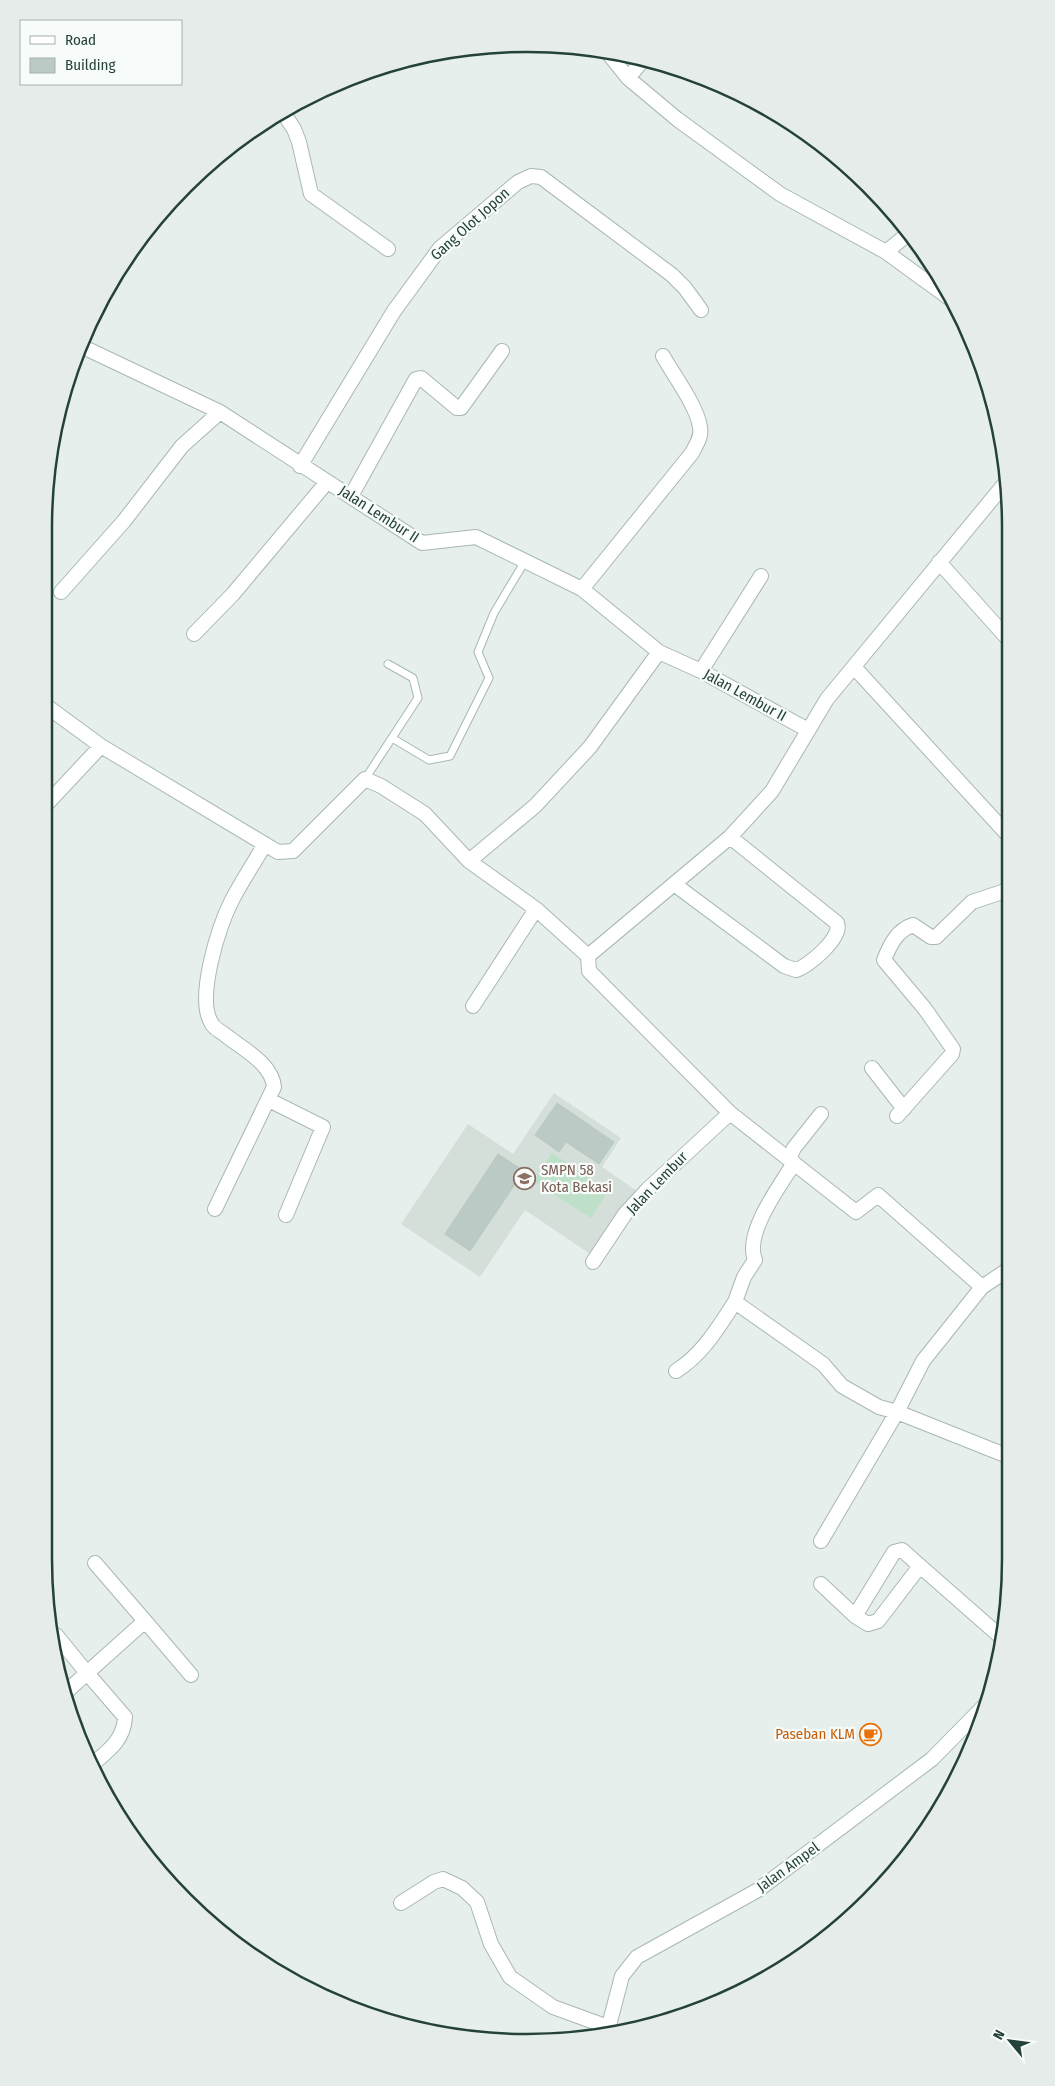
<svg xmlns="http://www.w3.org/2000/svg" width="1055" height="2086" font-family="'Fira Sans Condensed',sans-serif">
	<rect width="100%" height="100%" fill="#e6efeb"/>
	<path fill="#d4dfda" d="M 554,1093 L 621,1138 L 602,1167 L 637,1191 L 593,1256 L 525,1210 L 480,1277 L 401,1224 L 468,1124 L 513,1154 Z"/>
	<path fill="#bfe0c8" d="M 552,1153 L 609,1190 L 591,1218 L 533,1181 Z"/>
	<path fill="#bbcac4" stroke="#b8c9c2" d="M 557,1103 L 614,1142 L 599,1164 L 566,1142 L 559,1152 L 535,1135 Z
		M 498,1154 L 524,1171 L 470,1251 L 445,1234 Z"/>
	<g fill="none" stroke-linecap="round" stroke-linejoin="round">
		<defs>
			<path id="lane" d="M 392,738 L 429,760 L 450,756 L 489,678 L 478,652 L 494,613 L 525,561
				M 365,779 L 418,698 L 413,678 L 388,664"/>
			<path id="street" d="M 608,53 L 628,78 L 677,119 L 780,194 L 886,252 L 952,300
				M 628,78 L 644,59
				M 282,111 L 294,129 L 299,142 L 311,194 L 388,249
				M 886,252 L 908,234
				M 81,346 L 220,412 L 422,543 L 476,537 L 582,589 L 659,652 L 701,671 L 808,730
				M 300,466 L 394,311 L 440,248 L 518,182 L 531,176 L 541,177 L 672,275 L 685,288 L 701,310
				M 351,496 L 416,379 L 421,378 L 457,408 L 461,408 L 502,351
				M 939,562 L 1008,639
				M 582,589 L 692,453 C 696,445 702,437 700,427 C 697,406 674,376 663,356
				M 61,592 L 124,521 L 182,446 L 220,412
				M 194,634 L 233,594 L 327,482
				M 854,667 L 1008,835
				M 701,671 L 761,576
				M 45,705 L 101,746 L 278,852 L 293,851 L 365,779 L 381,786 L 425,814 L 469,861 L 536,909 L 588,956 L 589,971 L 730,1113 L 856,1212 L 878,1195 L 982,1287
				M 44,807 L 101,746
				M 469,861 L 535,806 L 590,747 L 659,652
				M 674,884 L 784,966 L 796,970 C 809,966 843,937 837,923 L 730,837
				M 588,956 L 730,837 L 772,791 L 827,699 L 1007,481
				M 473,1006 L 536,909
				M 872,1068 L 904,1109
				M 269,1100 L 323,1127 L 286,1215
				M 897,1116 L 952,1054 L 953,1049 L 925,1009 L 884,960 C 890,945 897,930 913,925 L 931,937 L 936,937 L 972,902 L 1008,890
				M 789,1159 L 794,1148 L 821,1114
				M 794,1163 C 780,1186 744,1233 755,1260 L 744,1277 L 735,1302 L 823,1364 L 842,1386 L 879,1407 L 897,1412 L 1010,1457
				M 215,1209 L 274,1087 C 272,1063 241,1048 224,1034 C 220,1031 214,1028 212,1024 C 195,999 219,926 232,900 C 242,881 254,863 265,844
				M 593,1262 L 625,1214 L 648,1189 L 730,1113
				M 676,1371 C 703,1354 717,1329 735,1302
				M 821,1541 L 897,1412 L 923,1361 L 982,1287 L 1009,1269
				M 821,1584 L 855,1616 L 868,1624 L 878,1621 L 920,1566 L 1002,1638
				M 855,1616 L 894,1552 L 902,1550 L 920,1566
				M 145,1621 L 191,1675
				M 56,1635 L 87,1673 L 66,1692
				M 95,1762 C 111,1749 124,1738 125,1717 L 87,1673 L 145,1621 L 95,1563
				M 401,1903 L 434,1882 L 443,1879 L 462,1888 L 477,1902 L 491,1944 L 510,1977 L 553,2007 L 608,2027
				M 607,2033 L 622,1976 L 637,1957 L 758,1890 L 932,1759 L 988,1702"/>
		</defs>
		<use href="#lane" stroke="#a8b8b2" stroke-width="9"/>
		<use href="#street" stroke="#a8b8b2" stroke-width="16"/>
		<use href="#lane" stroke="#fff" stroke-width="7"/>
		<use href="#street" stroke="#fff" stroke-width="14"/>
	</g>
	<defs>
		<symbol id="school-ring" viewBox="-11 -11 22 22"><circle r="9.5" fill="#f7fbf9" stroke="#8d6e63" stroke-width="1.5"/><path d="M0-5L7-2L0 1L-7-2ZM-4 1L0 2.5L4 1V4Q0 6-4 4Z" fill="#8d6e63"/></symbol>
		<symbol id="cafe-ring" viewBox="-11 -11 22 22"><circle r="9.5" fill="#f7fbf9" stroke="#e8710a" stroke-width="1.5"/><path d="M-5.5-4.5H6V0H3Q3 3.5 0 3.5H-2.5Q-5.5 3.5-5.5 0ZM3-3.2v2h1.7v-2ZM-6 4.5H4V6H-6Z" fill="#e8710a"/></symbol>
	</defs>
	<g fill-rule="evenodd">
		<use href="#school-ring" x="512" y="1166" width="25" height="25"/>
		<use href="#cafe-ring" x="858" y="1722" width="25" height="25"/>
	</g>
	<g text-anchor="middle" stroke-width="4.5" stroke-linejoin="round" paint-order="stroke">
		<g font-size="15" fill="#24423a" stroke="#f7fbf9">
			<text transform="translate(470 224) rotate(-42)" y="5">Gang Olot Jopon</text>
			<text transform="translate(379 514) rotate(33)" y="5">Jalan Lembur II</text>
			<text transform="translate(745 695) rotate(29)" y="5">Jalan Lembur II</text>
			<text transform="translate(657 1183) rotate(-46)" y="5">Jalan Lembur</text>
			<text transform="translate(788 1867) rotate(-36)" y="5">Jalan Ampel</text>
		</g>
		<g font-size="15" fill="#785e54" stroke="#f7fbf9" text-anchor="start">
			<text x="541" y="1175">SMPN 58<tspan x="541" dy="17">Kota Bekasi</tspan></text>
		</g>
		<g font-size="15" fill="#c56008" stroke="#f7fbf9" text-anchor="end">
			<text x="855" y="1739">Paseban KLM</text>
		</g>
	</g>
	<path d="M0 0H1055V2086H0ZM527 52H527A475 475 0 0 1 1002 527V1559A475 475 0 0 1 527 2034H527A475 475 0 0 1 52 1559V527A475 475 0 0 1 527 52Z" fill="#e6ecea" fill-rule="evenodd"/>
	<path fill="none" stroke="#24423a" stroke-width="2.5" d="M527 52H527A475 475 0 0 1 1002 527V1559A475 475 0 0 1 527 2034H527A475 475 0 0 1 52 1559V527A475 475 0 0 1 527 52Z"/>
	<rect x="20" y="20" width="162" height="65" fill="#f7fbf9" stroke="#a3b1ad"/>
	<rect x="30" y="36" width="25" height="8" fill="#ffffff" stroke="#a3b1ad"/>
	<text x="65" y="45" font-size="15" fill="#24423a">Road</text>
	<rect x="30" y="58" width="25" height="15" fill="#bbcac4" stroke="#a3b1ad"/>
	<text x="65" y="70" font-size="15" fill="#24423a">Building</text>
	<g transform="translate(1010 2041) rotate(299)" stroke="#f7fbf9" stroke-width="4" paint-order="stroke">
	<path d="M0-4L9 19L0 12L-9 19Z" fill="#24423a"/>
	<text y="-8" font-size="14" font-weight="bold" text-anchor="middle" fill="#24423a">N</text>
	</g>
</svg>
